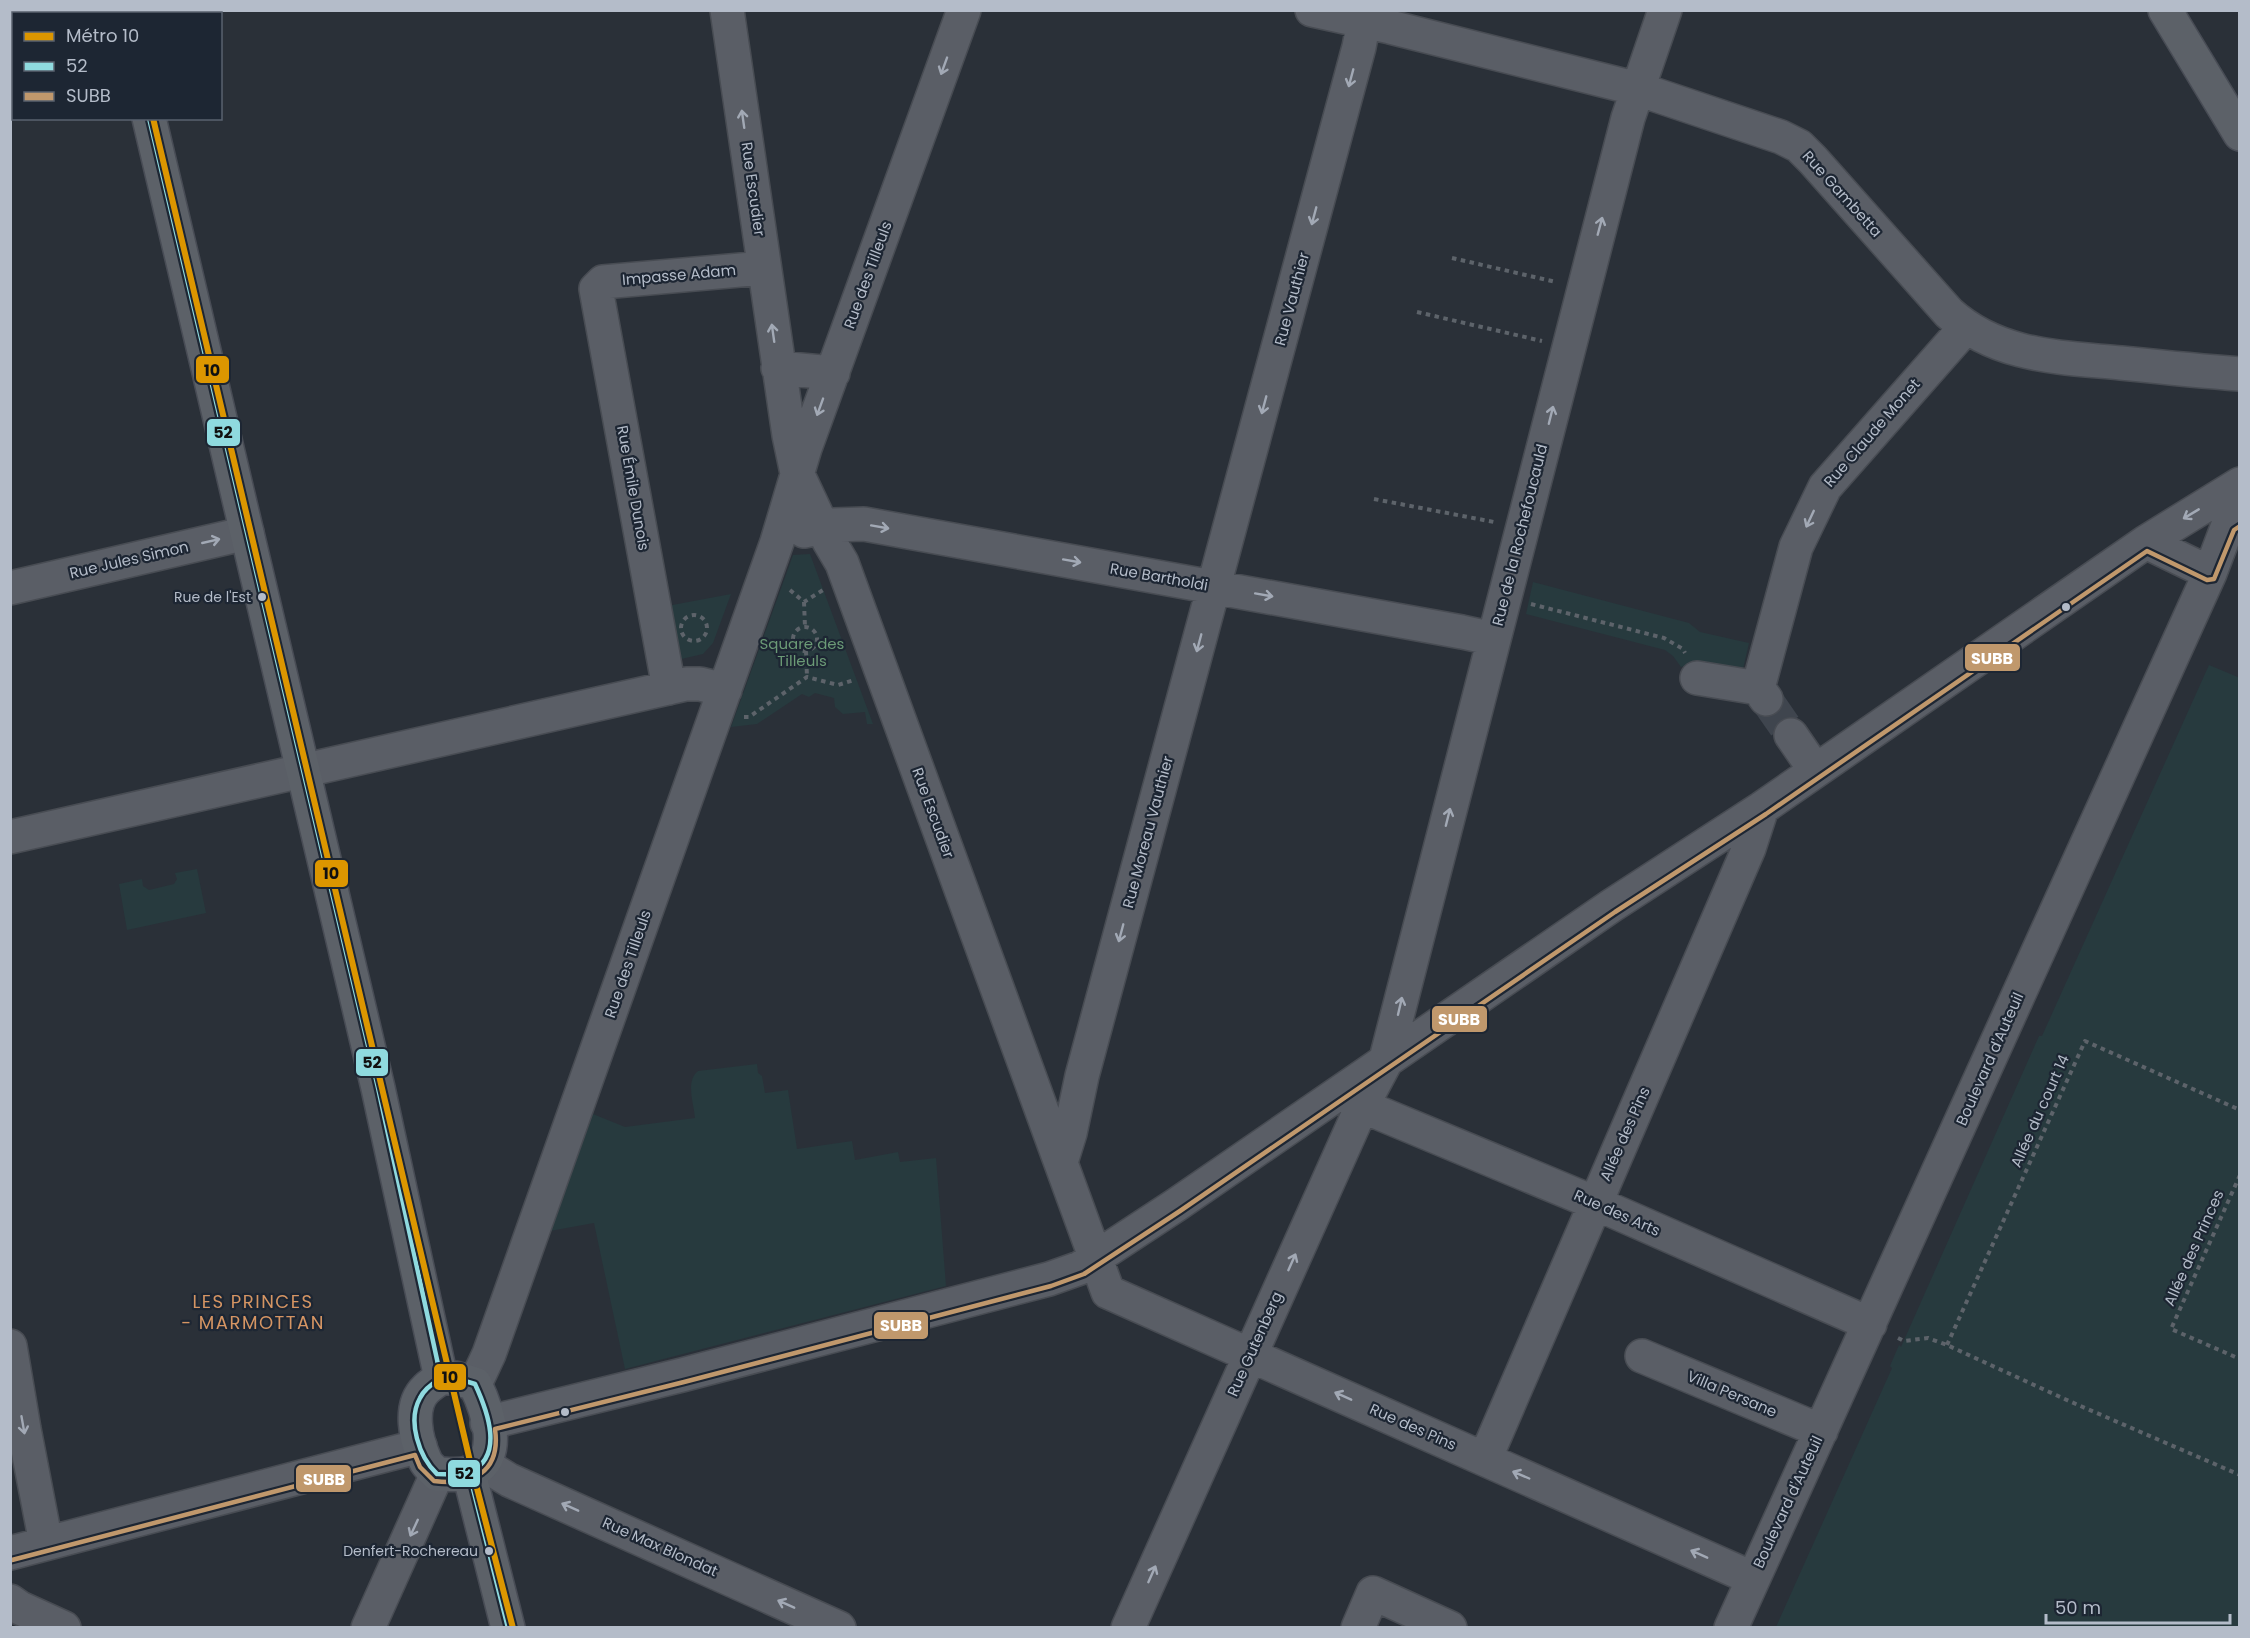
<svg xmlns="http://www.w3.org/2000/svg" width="2250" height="1638" font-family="Poppins,sans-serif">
	<rect width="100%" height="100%" fill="#2a3038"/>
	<path fill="#273a3e" d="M 810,554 L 873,724 L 867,724 L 865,712 L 843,714 L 835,707 L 834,698 L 815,693 L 809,697 L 802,694 L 757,724 L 731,727 L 793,555 Z
		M 1533,582 L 1689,623 L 1700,632 L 1749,643 L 1743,669 L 1694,663 L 1681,667 L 1673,656 L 1665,650 L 1526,614 Z
		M 731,594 L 713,643 L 703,654 L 677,660 L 667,606 Z
		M 2209,665 L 2240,678 L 2239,1627 L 1776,1627 L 1892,1368 L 1890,1366 L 1899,1345 L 1901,1347 L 2039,1036 L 2042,1036 Z
		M 197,869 L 206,913 L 127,930 L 119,884 L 142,879 L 143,886 L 149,890 L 174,884 L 177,879 L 175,873 Z
		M 757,1064 L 758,1073 L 762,1076 L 765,1093 L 788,1090 L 797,1149 L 852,1141 L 855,1160 L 898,1152 L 900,1162 L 936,1158 L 946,1286 L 625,1369 L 594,1223 L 550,1231 L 593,1114 L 625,1127 L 695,1118 C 694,1104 685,1081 698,1071 Z"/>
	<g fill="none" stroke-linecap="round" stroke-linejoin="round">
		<path stroke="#3f454e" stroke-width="33" stroke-dasharray="33 16" stroke-linecap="butt" d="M 1766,699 L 1791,735"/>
		<defs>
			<path id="minor" d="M 727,10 L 789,435 L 797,473 L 829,541 L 842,563 L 1108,1292 L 1752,1578
				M 1312,10 L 1390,27 L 1638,89 L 1781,137 L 1799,146 L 1813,160 L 1949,313 C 1998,357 2059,357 2121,363 C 2160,367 2200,371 2240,374
				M 778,368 L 833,373
				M 804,531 L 833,525 L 864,524 L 1462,632 L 1494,639
				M 2146,542 L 2210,573
				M 10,588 L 247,533
				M 1697,678 L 1758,688 L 1766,699
				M 669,688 L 596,289 L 603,282 L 764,268
				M 1758,688 L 1796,547 L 1825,487 L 1965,328
				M 1791,735 L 1815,770
				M 10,837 L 686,684 L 700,684 L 725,690
				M 1362,1106 L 1595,1203 L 1870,1324
				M 1061,1162 L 1070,1133 L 1082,1076 L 1359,47 L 1366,10
				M 10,1346 L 24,1429 L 46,1543
				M 1642,1356 L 1821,1431
				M 475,1384 L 489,1354 L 777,542 L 805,448 L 964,10
				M 487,1423 L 682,1375 L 1049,1279 L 1080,1268 L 1176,1205 L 1611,906 L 1762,808 L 2146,542 L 2240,484
				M 1485,1459 L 1749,848 L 1762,808
				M 483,1464 L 509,1480 L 839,1628
				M 10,1553 L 420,1446
				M 10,1601 L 20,1608 L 64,1628
				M 368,1628 L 437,1474
				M 1128,1628 L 1362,1106 L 1385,1063 L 1628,118 L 1665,10
				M 1358,1628 L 1373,1593 L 1450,1628
				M 1731,1628 L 2210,573 L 2228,525 L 2236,487"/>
			<path id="major" d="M 123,10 L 124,14
				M 2165,10 L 2240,134
				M 149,118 L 378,1088 L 441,1378
				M 441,1378 L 455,1378 L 475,1384 C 487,1409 505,1458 470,1472 C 461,1476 447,1474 437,1474 C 433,1470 427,1465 425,1460 C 416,1440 408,1406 426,1389 C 430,1385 436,1381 441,1378 Z
				M 469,1473 L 508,1628"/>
		</defs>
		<use href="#minor" stroke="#484c53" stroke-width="36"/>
		<use href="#major" stroke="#484c55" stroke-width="36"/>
		<path stroke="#5d636a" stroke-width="4" stroke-dasharray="4.5 4.5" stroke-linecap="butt" d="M 1452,258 L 1556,282
			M 1417,312 L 1542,341
			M 1374,499 L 1494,522
			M 790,590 L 804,602 L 823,590
			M 804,602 L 805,627
			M 1531,604 L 1664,638 L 1683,649 L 1685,653
			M681 628a13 13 0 1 1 26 0a13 13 0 1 1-26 0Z
			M793 639a12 12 0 1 1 24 0a12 12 0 1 1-24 0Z
			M 806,651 L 807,677
			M 744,717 L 749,717 L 807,677 L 838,685 L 854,680
			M 2240,1175 L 2171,1329 L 2240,1359
			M 1898,1338 L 1904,1341 L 1928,1338 L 1947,1345 L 2069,1401 L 2240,1475
			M 1947,1345 L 2085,1041 L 2240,1110"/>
		<use href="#minor" stroke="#5a5e66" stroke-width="33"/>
		<use href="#major" stroke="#5c6168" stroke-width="33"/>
		<defs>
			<path id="bus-1" d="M 149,118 L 378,1088 L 441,1378
				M 441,1378 L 455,1378 L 475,1384 C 487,1410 505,1456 470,1472 C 460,1476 447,1474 437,1474 C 419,1457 407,1421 420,1398 C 424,1389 433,1383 441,1378 Z
				M 469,1473 L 508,1628"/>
			<path id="bus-2" d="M 12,1560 L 415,1455 L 420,1467 L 434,1481 C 473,1486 501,1472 495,1429 L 684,1382 L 1051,1286 L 1084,1274 L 1180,1211 L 1615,912 L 1766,814 L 2147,551 L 2207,580 L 2214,579 L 2234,530 L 2240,526"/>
		</defs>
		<use href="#bus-1" stroke="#1d2633" stroke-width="9"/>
		<use href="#bus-2" stroke="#1d2633" stroke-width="9"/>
		<use href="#bus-1" stroke="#8fdadf" stroke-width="4.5"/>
		<use href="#bus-2" stroke="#c0986c" stroke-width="4.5"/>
		<defs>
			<path id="metro-1" d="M 153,118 L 470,1461 L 513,1628"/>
		</defs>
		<use href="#metro-1" stroke="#1d2633" stroke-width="10"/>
		<use href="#metro-1" stroke="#dc9600" stroke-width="6"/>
	</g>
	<defs><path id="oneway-shaft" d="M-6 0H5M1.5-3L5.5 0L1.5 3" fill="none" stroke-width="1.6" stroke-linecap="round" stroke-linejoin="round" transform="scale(1.5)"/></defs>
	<g stroke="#a2a9b5">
		<use href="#oneway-shaft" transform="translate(944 66) rotate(110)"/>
		<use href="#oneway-shaft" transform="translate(1351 78) rotate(105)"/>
		<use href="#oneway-shaft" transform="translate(743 119) rotate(-98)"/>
		<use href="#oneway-shaft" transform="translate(1314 216) rotate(105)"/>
		<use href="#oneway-shaft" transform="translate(1600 226) rotate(-75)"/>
		<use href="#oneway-shaft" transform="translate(773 333) rotate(-98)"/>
		<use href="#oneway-shaft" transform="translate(1264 405) rotate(105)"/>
		<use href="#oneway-shaft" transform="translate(820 407) rotate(110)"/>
		<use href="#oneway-shaft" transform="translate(1551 415) rotate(-76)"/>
		<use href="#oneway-shaft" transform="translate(2191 514) rotate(149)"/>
		<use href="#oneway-shaft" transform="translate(1810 519) rotate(115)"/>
		<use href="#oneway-shaft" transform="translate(880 527) rotate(10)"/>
		<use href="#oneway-shaft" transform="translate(211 541) rotate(-13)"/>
		<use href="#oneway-shaft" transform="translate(1072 561) rotate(10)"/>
		<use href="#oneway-shaft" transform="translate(1264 595) rotate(10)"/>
		<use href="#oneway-shaft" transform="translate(1199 643) rotate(105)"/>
		<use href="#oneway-shaft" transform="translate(1448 817) rotate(-76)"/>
		<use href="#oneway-shaft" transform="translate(1121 933) rotate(105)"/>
		<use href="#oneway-shaft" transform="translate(1400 1006) rotate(-77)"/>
		<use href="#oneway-shaft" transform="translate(1292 1262) rotate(-66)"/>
		<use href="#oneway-shaft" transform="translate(1343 1396) rotate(-156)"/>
		<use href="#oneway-shaft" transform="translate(23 1425) rotate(80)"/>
		<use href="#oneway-shaft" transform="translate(1521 1475) rotate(-157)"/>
		<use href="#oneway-shaft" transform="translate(570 1507) rotate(-156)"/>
		<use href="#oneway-shaft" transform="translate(414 1528) rotate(115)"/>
		<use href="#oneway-shaft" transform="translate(1699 1554) rotate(-156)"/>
		<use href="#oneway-shaft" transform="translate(1152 1574) rotate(-66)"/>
		<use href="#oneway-shaft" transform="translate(786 1604) rotate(-156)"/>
	</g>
	<g fill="#b4bcc9" stroke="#1d2633" stroke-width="2">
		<circle cx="262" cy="597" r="5"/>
		<circle cx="2066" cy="607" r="5"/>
		<circle cx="565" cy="1412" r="5"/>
		<circle cx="489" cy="1551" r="5"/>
	</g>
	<g text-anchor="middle" stroke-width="4.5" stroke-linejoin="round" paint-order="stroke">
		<g font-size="14" fill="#b4bcc9" stroke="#1d2633" text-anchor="end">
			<text x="251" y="602">Rue de l'Est</text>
			<text x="478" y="1556">Denfert-Rochereau</text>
		</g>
		<g font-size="15" fill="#b4bcc9" stroke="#1d2633">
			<text transform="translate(753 189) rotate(82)" y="5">Rue Escudier</text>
			<text transform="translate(1842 194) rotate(48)" y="5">Rue Gambetta</text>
			<text transform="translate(679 275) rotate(-5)" y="5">Impasse Adam</text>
			<text transform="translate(868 275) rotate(-70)" y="5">Rue des Tilleuls</text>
			<text transform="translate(1292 299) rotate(-75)" y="5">Rue Vauthier</text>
			<text transform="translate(1872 433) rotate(-49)" y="5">Rue Claude Monet</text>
			<text transform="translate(633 488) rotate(80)" y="5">Rue Émile Dunois</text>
			<text transform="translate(1520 535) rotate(-76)" y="5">Rue de la Rochefoucauld</text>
			<text transform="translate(129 560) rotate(-13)" y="5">Rue Jules Simon</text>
			<text transform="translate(1159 577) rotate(10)" y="5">Rue Bartholdi</text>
			<text transform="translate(933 813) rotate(70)" y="5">Rue Escudier</text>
			<text transform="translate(1148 832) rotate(-75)" y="5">Rue Moreau Vauthier</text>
			<text transform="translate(628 964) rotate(-71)" y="5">Rue des Tilleuls</text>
			<text transform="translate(1990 1059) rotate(-66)" y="5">Boulevard d'Auteuil</text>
			<text transform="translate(2040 1111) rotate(-66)" y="5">Allée du court 14</text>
			<text transform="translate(1625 1134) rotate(-66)" y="5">Allée des Pins</text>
			<text transform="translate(1617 1213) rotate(24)" y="5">Rue des Arts</text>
			<text transform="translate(2194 1248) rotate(-66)" y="5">Allée des Princes</text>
			<text transform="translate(1255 1344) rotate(-66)" y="5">Rue Gutenberg</text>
			<text transform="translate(1732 1394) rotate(23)" y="5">Villa Persane</text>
			<text transform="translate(1413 1427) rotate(24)" y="5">Rue des Pins</text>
			<text transform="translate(1788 1502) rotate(-65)" y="5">Boulevard d'Auteuil</text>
			<text transform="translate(660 1547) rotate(24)" y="5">Rue Max Blondat</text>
		</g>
		<g font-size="15" fill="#6b9a76" stroke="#1d2633">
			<text x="802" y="649">Square des<tspan x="802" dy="17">Tilleuls</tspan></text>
		</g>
		<g font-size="18" letter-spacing="1.5" fill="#d59563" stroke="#1d2633">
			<text x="253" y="1308">LES PRINCES<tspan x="253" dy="21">- MARMOTTAN</tspan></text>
		</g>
	</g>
	<g stroke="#1d2633" stroke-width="2">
		<rect x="195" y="355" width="35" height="29" rx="6" fill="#dc9600"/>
		<rect x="206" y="418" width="35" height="29" rx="6" fill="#8fdadf"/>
		<rect x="1964" y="643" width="57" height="29" rx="6" fill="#c0986c"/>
		<rect x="314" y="859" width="35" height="29" rx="6" fill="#dc9600"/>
		<rect x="1431" y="1005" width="57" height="28" rx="6" fill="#c0986c"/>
		<rect x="355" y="1048" width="34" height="29" rx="6" fill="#8fdadf"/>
		<rect x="873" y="1311" width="56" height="29" rx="6" fill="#c0986c"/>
		<rect x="433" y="1363" width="34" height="28" rx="6" fill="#dc9600"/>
		<rect x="447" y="1459" width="34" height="29" rx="6" fill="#8fdadf"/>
		<rect x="295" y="1464" width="57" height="29" rx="6" fill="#c0986c"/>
	</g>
	<g font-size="16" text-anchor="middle" font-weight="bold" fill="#fff">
		<text x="1992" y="664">SUBB</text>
		<text x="1459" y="1025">SUBB</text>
		<text x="901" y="1331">SUBB</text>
		<text x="324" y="1485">SUBB</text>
	</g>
	<g font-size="16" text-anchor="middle" font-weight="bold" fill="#111">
		<text x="212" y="376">10</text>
		<text x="223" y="438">52</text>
		<text x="331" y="879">10</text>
		<text x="372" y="1068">52</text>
		<text x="450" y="1383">10</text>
		<text x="464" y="1479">52</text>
	</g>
	<rect width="2250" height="1638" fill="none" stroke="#b4bcc9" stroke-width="24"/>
	<rect x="12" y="12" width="210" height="108" fill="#1d2633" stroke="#59626f" stroke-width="1.5"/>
	<rect x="24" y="32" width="30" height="9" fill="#dc9600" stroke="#59626f" stroke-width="1.5"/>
	<text x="66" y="42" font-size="18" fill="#b4bcc9">Métro 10</text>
	<rect x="24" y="62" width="30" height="9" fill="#8fdadf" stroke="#59626f" stroke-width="1.5"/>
	<text x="66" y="72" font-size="18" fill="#b4bcc9">52</text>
	<rect x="24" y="92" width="30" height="9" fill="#c0986c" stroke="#59626f" stroke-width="1.5"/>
	<text x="66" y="102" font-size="18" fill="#b4bcc9">SUBB</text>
	<path d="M2046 1614v9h184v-9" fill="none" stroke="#b4bcc9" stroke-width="3"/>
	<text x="2055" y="1614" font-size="18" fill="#b4bcc9" stroke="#1d2633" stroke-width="4.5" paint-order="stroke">50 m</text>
</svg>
